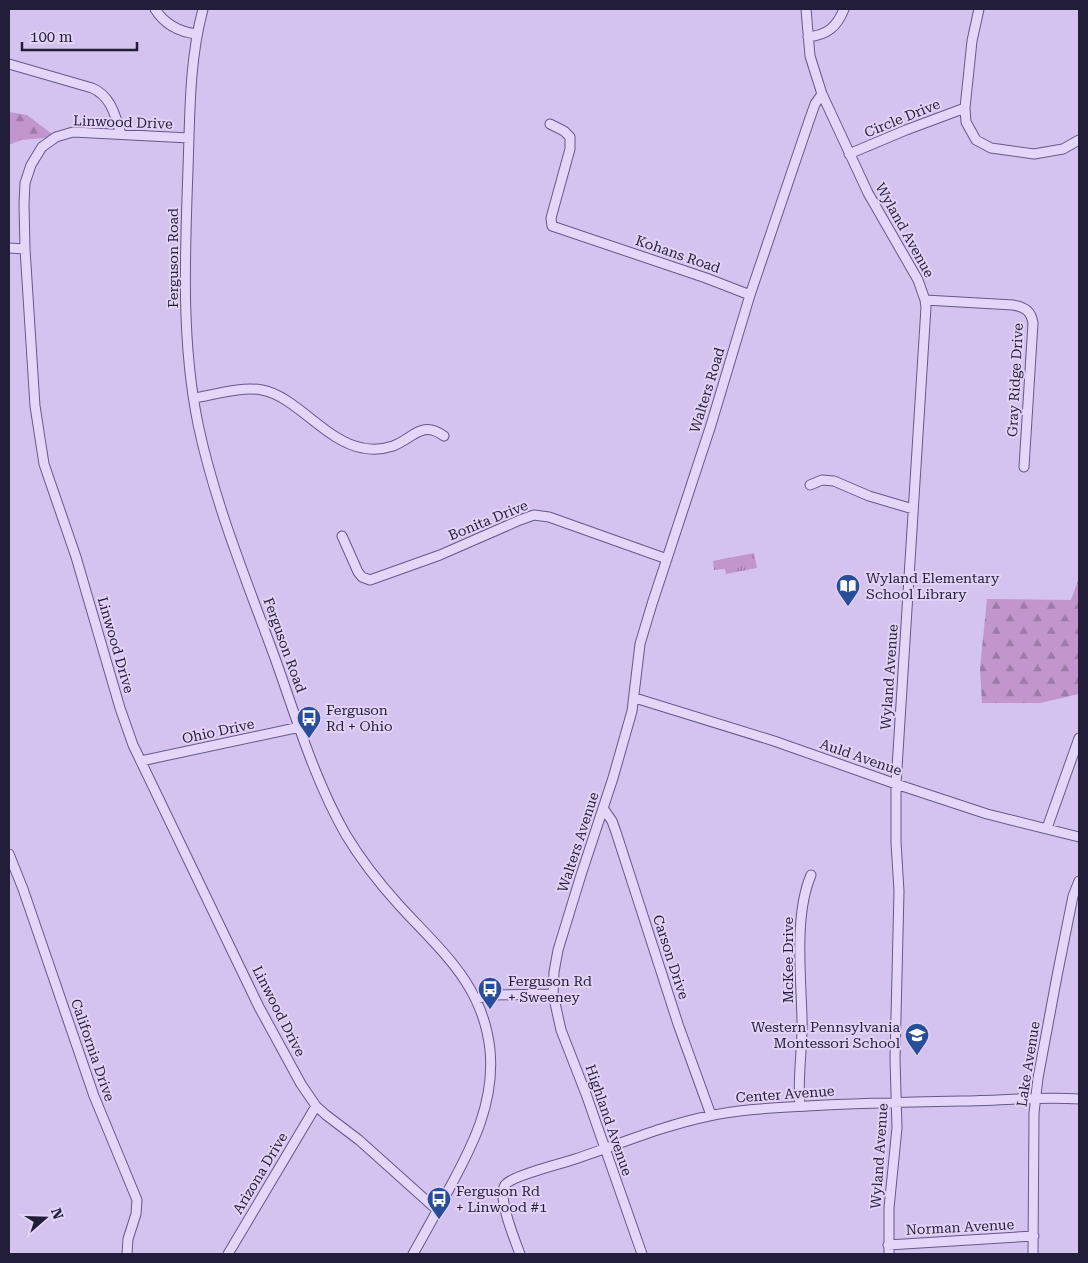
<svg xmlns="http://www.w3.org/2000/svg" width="1088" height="1263" font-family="'Roboto Serif',serif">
	<defs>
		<pattern id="forest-firs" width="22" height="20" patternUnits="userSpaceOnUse" patternTransform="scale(1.25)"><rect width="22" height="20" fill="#c296cd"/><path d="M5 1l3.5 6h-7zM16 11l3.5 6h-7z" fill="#9d7aa7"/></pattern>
		<pattern id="park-tufts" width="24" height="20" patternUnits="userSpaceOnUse" patternTransform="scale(1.25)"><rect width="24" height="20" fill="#c296cd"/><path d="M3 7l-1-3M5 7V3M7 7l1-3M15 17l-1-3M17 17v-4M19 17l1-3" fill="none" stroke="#9d7aa7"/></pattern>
	</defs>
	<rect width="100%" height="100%" fill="#d4c3ef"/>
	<path fill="url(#forest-firs)" d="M 9,112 L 27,115 L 56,137 L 21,140 L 9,145 Z
		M 1079,578 L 1079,694 L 1040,703 L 982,703 L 980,668 L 987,599 L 1071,600 Z"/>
	<path fill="url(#park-tufts)" d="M 754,553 L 757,568 L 726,574 L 725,569 L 714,570 L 713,561 Z"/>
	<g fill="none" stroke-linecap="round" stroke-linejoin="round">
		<defs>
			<path id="minor" d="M 155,9 C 165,25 179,32 197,34
				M 203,9 C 189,61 190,115 188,169 C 185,254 181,341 198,424 C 215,505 248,584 276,661 C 297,720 315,781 346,835 C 361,860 380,884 399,905 C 441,951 483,984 490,1050 C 495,1102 473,1145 449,1189 C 437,1211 425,1233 413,1254
				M 806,9 L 810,56 L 822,94 L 868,193 L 918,280 L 925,300 L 926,307 L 896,784 L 896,842 L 899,891 L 895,1059 L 897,1128 L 889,1208 L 889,1254
				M 979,9 L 972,41 L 965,108 L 966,122 L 976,140 L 991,148 L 1034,154 L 1063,149 L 1079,140
				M 808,37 C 827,35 837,27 844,9
				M 9,64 L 92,88 C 111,96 115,115 121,134
				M 550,124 L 564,131 L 570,137 L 570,149 L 551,218 L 552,226 L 706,278 L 750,295
				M 189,138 L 73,132 L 56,137 L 42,147 L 31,165 L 25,183 L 24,204 L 25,249 L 35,406 L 44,464 L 76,557 L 120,708 L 133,745 L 259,1007 L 301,1084 L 316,1106 L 326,1115 L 359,1140 L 437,1210
				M 849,154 L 906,130 L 965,108
				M 9,248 L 25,249
				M 925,300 L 1013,305 C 1025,307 1031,311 1033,323 L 1024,467
				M 194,398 C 213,395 242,386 262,390 C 296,396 326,442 363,448 C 372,450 384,449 393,446 C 414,438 421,420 444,436
				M 810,485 L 822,480 L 834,481 L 869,496 L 913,509
				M 342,536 L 358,572 L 362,577 L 370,580 L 440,555 L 520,520 L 534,515 L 549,517 L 667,559
				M 635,698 L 774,741 L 896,784 L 987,814 L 1079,837
				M 141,761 L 300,727
				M 603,808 L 612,821 L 616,832 L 678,1024 L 711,1115
				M 1047,828 L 1079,738
				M 9,854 L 23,889 L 94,1096 L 137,1200 L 136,1214 L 128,1239 L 127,1254
				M 477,999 L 490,995 L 553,994
				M 800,1106 C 797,1077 803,1048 802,1019 C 801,975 794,915 811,875
				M 888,1245 L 1034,1236
				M 228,1254 L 316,1106
				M 520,1254 C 515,1240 497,1198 505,1185 C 511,1176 560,1164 572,1160 C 618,1145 661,1126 709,1116 C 741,1109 774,1108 807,1106 C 859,1103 910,1102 962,1101 C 1001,1101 1040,1096 1079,1099
				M 642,1254 L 586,1094 L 561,1030 L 553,994 L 554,972 L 558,950 L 581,875 L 613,778 L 632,711 L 640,644 L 652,604 L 711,425 L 750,295 L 809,121 L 815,104 L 822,94
				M 1033,1254 L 1034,1113 L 1038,1078 L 1057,976 L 1073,896 L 1079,881"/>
		</defs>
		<use href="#minor" stroke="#645989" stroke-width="11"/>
		<use href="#minor" stroke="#e4d6f9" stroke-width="9"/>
	</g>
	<defs>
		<symbol id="library-pin" viewBox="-11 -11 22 30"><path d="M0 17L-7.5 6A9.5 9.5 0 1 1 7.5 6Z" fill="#284d9a" stroke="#e1d2f6"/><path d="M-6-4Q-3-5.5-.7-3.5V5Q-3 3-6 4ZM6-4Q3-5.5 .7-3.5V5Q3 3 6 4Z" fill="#fff"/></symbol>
		<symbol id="bus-pin" viewBox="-11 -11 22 30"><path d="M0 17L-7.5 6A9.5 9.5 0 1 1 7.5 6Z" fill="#284d9a" stroke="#e1d2f6"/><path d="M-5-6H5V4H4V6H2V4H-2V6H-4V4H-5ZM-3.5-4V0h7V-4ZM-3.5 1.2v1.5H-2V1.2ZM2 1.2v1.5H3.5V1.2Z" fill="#fff"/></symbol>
		<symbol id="school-pin" viewBox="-11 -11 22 30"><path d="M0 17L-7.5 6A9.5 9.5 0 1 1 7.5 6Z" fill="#284d9a" stroke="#e1d2f6"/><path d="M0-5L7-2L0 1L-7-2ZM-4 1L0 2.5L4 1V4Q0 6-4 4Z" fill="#fff"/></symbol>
	</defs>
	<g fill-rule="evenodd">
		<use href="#library-pin" x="834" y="572" width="28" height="38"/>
		<use href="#bus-pin" x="295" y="704" width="28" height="38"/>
		<use href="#bus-pin" x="476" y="975" width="28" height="38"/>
		<use href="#school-pin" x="903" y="1021" width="28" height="38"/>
		<use href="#bus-pin" x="425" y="1185" width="28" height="38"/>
	</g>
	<g text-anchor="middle" stroke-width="4" stroke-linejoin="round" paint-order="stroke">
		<g font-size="14" fill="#221e39" stroke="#e1d2f6">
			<text transform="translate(902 118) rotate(-22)" y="5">Circle Drive</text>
			<text transform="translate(123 122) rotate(2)" y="5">Linwood Drive</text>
			<text transform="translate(905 230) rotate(61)" y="5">Wyland Avenue</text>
			<text transform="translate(678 254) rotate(19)" y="5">Kohans Road</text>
			<text transform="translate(173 258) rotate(-90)" y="5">Ferguson Road</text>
			<text transform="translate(1015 380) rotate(-87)" y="5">Gray Ridge Drive</text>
			<text transform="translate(707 390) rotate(-73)" y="5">Walters Road</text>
			<text transform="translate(488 520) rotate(-22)" y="5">Bonita Drive</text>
			<text transform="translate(116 645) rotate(74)" y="5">Linwood Drive</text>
			<text transform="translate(285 645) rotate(70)" y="5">Ferguson Road</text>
			<text transform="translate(889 677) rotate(-86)" y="5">Wyland Avenue</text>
			<text transform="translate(218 731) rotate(-12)" y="5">Ohio Drive</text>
			<text transform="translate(861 757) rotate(19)" y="5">Auld Avenue</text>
			<text transform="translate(578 842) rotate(-72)" y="5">Walters Avenue</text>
			<text transform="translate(671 957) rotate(72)" y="5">Carson Drive</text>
			<text transform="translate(788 960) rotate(-90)" y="5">McKee Drive</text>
			<text transform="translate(279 1011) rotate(63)" y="5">Linwood Drive</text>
			<text transform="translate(93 1050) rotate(71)" y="5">California Drive</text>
			<text transform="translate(1028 1064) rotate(-81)" y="5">Lake Avenue</text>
			<text transform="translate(785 1094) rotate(-4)" y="5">Center Avenue</text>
			<text transform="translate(609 1120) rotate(71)" y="5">Highland Avenue</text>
			<text transform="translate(879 1156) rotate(-86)" y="5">Wyland Avenue</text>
			<text transform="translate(260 1173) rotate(-59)" y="5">Arizona Drive</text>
			<text transform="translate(960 1227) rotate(-3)" y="5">Norman Avenue</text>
		</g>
		<g font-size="14" fill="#221e39" stroke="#e1d2f6" text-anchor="start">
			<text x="866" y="583">Wyland Elementary<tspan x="866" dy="16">School Library</tspan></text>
			<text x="326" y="715">Ferguson<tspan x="326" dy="16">Rd + Ohio</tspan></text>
			<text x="508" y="986">Ferguson Rd<tspan x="508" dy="16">+ Sweeney</tspan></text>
			<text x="900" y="1032" text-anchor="end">Western Pennsylvania<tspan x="900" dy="16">Montessori School</tspan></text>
			<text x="456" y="1196">Ferguson Rd<tspan x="456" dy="16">+ Linwood #1</tspan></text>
		</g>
	</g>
	<rect width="1088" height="1263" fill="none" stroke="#221e39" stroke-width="20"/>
	<g transform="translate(45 1218) rotate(70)" stroke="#e1d2f6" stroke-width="4" paint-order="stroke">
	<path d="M0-4L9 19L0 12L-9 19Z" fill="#221e39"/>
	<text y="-8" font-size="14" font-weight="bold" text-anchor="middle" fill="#221e39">N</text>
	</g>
	<path d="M22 42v8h115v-8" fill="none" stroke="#221e39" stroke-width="2.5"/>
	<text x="30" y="42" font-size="15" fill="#221e39" stroke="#e1d2f6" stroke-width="4" paint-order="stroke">100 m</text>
</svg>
